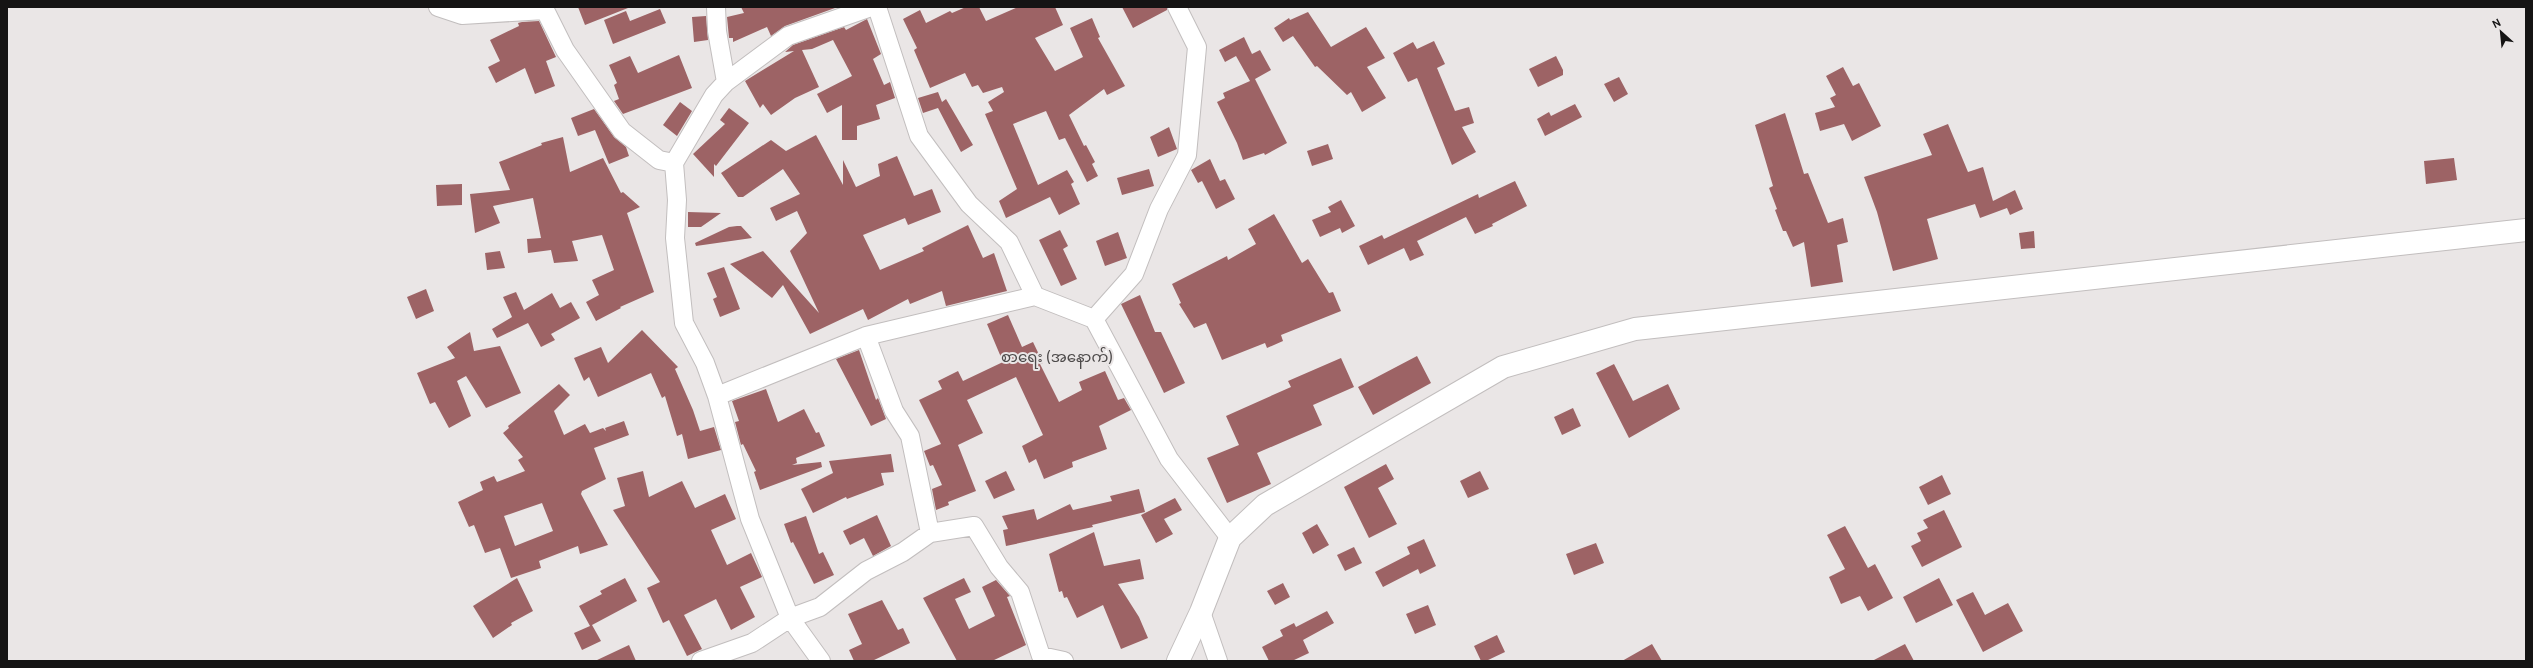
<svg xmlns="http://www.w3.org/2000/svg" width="2533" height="668" font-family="Cabin,'Noto Sans Myanmar',sans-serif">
	<rect width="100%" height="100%" fill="#eae6e6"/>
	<path fill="#9d6365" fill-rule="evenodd" d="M 578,7 L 628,7 L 628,8 L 585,25 Z
		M 741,7 L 835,7 L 835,8 L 785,26 L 771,36 L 767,27 L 733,42 L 733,38 L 729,38 L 727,17 L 744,13 Z
		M 966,7 L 979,7 L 986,21 L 1018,7 L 1055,7 L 1063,25 L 1035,38 L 1055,71 L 1083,57 L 1070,28 L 1092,18 L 1100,37 L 1098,38 L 1125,86 L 1107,95 L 1104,89 L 1069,115 L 1084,146 L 1086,145 L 1095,162 L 1092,164 L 1098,176 L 1087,182 L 1065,138 L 1059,140 L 1046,111 L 1013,124 L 1038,185 L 1067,170 L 1074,182 L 1071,184 L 1080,204 L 1059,215 L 1050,197 L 1006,218 L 999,201 L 1017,189 L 985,114 L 993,111 L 988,102 L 1004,92 L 1002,87 L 983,93 L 978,85 L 972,87 L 965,73 L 930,88 L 914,50 L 917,48 L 903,19 L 920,10 L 926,23 L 950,11 L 952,13 Z
		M 1122,7 L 1167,7 L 1167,10 L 1133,28 Z
		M 660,9 L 666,23 L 613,44 L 604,20 L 626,11 L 630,21 Z
		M 1308,12 L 1331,47 L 1366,27 L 1385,58 L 1367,67 L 1386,98 L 1362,112 L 1351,92 L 1347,95 L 1317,66 L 1315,67 L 1293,36 L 1283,42 L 1274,28 L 1289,18 L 1290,20 Z
		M 706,16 L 708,40 L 694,42 L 692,17 Z
		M 867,19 L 881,54 L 873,59 L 884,85 L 890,82 L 895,98 L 876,105 L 880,119 L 857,126 L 857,140 L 842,140 L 842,105 L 827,113 L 817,94 L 852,76 L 833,40 L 812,49 L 802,50 L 819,87 L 795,98 L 771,115 L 763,104 L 760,108 L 745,81 L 794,51 L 785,52 L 793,45 L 844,27 L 846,30 Z
		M 539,21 L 556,57 L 546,61 L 555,86 L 535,94 L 525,68 L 496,83 L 488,67 L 500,61 L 490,40 L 519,26 L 518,23 L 522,22 Z
		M 1244,37 L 1252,54 L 1260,50 L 1271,70 L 1255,79 L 1287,143 L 1265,155 L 1264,153 L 1243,160 L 1237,143 L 1217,102 L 1225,98 L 1223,93 L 1250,81 L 1236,56 L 1225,62 L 1219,50 Z
		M 1434,41 L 1445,64 L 1437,68 L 1455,111 L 1469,107 L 1474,123 L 1462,127 L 1476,152 L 1452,165 L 1417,78 L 1408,82 L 1393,53 L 1413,42 L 1417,49 Z
		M 679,55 L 692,88 L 623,114 L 614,101 L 619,99 L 614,85 L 617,83 L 609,65 L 630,56 L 638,73 Z
		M 1556,56 L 1563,70 L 1563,75 L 1538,87 L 1529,69 Z
		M 1843,67 L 1853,86 L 1859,83 L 1881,126 L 1852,141 L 1844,124 L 1820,131 L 1815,113 L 1835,107 L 1830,98 L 1836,95 L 1826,76 Z
		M 1619,77 L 1628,94 L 1614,102 L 1604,84 Z
		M 938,92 L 942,102 L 946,99 L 973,145 L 961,152 L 938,108 L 923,113 L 918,98 Z
		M 680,102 L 692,111 L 677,136 L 663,125 Z
		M 1575,104 L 1582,117 L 1545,136 L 1537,119 L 1549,112 L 1551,116 Z
		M 729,108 L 749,123 L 716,166 L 714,164 L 714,177 L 693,154 L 725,124 L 720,120 Z
		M 594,109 L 614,137 L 626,147 L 629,156 L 609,164 L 595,130 L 578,136 L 571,118 Z
		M 1785,113 L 1804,174 L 1808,173 L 1828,223 L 1843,218 L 1848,242 L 1837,245 L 1843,282 L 1811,287 L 1804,242 L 1793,247 L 1786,231 L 1783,231 L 1775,210 L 1777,209 L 1769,188 L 1773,186 L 1755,125 Z
		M 1948,124 L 1968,172 L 1983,167 L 1993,201 L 2015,190 L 2023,209 L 2010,215 L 2007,208 L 1980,218 L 1975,204 L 1927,219 L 1938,259 L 1893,271 L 1877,212 L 1864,177 L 1932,155 L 1923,134 Z
		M 1169,127 L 1177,149 L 1158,157 L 1150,137 Z
		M 816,135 L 843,185 L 843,160 L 856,187 L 880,176 L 878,164 L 897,156 L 914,196 L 932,189 L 941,212 L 908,225 L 905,218 L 863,235 L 880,270 L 924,251 L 922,248 L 968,225 L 983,258 L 994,253 L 1007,291 L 946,306 L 942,291 L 910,304 L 908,299 L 868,320 L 863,309 L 810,334 L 783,285 L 772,298 L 730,264 L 763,251 L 819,313 L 790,251 L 807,233 L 797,211 L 776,221 L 770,208 L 800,194 L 783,169 L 743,197 L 738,197 L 721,173 L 771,140 L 786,151 Z
		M 563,137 L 570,172 L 603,158 L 621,193 L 623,192 L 640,207 L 627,213 L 654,292 L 620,307 L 621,308 L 596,321 L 586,302 L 599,295 L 592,280 L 614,270 L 602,235 L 572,241 L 578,261 L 554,263 L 551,250 L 528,253 L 527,239 L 541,238 L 533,198 L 493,206 L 500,223 L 475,233 L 470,194 L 510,190 L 499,162 L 542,145 L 541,143 Z
		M 1328,144 L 1333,159 L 1312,166 L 1307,151 Z
		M 2454,158 L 2457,180 L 2426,184 L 2424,161 Z
		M 1210,159 L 1220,181 L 1225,179 L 1235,199 L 1216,209 L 1202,181 L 1198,183 L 1191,170 Z
		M 1149,169 L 1154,186 L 1122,195 L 1117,178 Z
		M 1515,181 L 1527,206 L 1492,224 L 1493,226 L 1475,234 L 1466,217 L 1417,241 L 1424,255 L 1410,261 L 1404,248 L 1368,265 L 1359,246 L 1382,235 L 1384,239 L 1478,194 L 1479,198 Z
		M 462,184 L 462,205 L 437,206 L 436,185 Z
		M 1341,200 L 1355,226 L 1342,233 L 1340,228 L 1320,237 L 1312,220 L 1331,212 L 1328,207 Z
		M 688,212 L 721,213 L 701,227 L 688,227 Z
		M 1274,214 L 1302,263 L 1308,259 L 1329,293 L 1333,292 L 1341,311 L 1281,335 L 1283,341 L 1267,348 L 1265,343 L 1222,360 L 1206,323 L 1194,328 L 1179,304 L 1181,303 L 1172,284 L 1227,256 L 1228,260 L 1256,244 L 1248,229 Z
		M 737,226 L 741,226 L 752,238 L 696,246 L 695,243 L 729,227 Z
		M 1060,230 L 1068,246 L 1063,249 L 1077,279 L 1061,286 L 1039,240 Z
		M 2034,231 L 2035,248 L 2021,249 L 2019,233 Z
		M 1118,232 L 1127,258 L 1105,266 L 1096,241 Z
		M 500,251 L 505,268 L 487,270 L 485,253 Z
		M 724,267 L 740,309 L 720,317 L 713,299 L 717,297 L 707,273 Z
		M 426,289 L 434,311 L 416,319 L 407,297 Z
		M 516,292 L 524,310 L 552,293 L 560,308 L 571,302 L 580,318 L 551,334 L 555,340 L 541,347 L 528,323 L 497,338 L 492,329 L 512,317 L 503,297 Z
		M 1140,295 L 1155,332 L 1161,332 L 1185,383 L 1164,393 L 1121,304 Z
		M 1008,315 L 1022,347 L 1033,342 L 1043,363 L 1040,364 L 1059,402 L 1082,390 L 1079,382 L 1105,371 L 1118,400 L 1124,398 L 1131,410 L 1099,426 L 1107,449 L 1072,462 L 1073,467 L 1044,479 L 1036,459 L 1029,463 L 1022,446 L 1043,435 L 1016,377 L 967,400 L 983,433 L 958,445 L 976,491 L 948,502 L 949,505 L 936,510 L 932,489 L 942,485 L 933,465 L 930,466 L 924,451 L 941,444 L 919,400 L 942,389 L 938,381 L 958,371 L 963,381 L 1003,362 L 987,324 Z
		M 642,330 L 678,367 L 675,369 L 693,410 L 700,431 L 714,427 L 721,450 L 688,459 L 682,434 L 677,436 L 665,396 L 662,398 L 651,373 L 598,397 L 589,377 L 584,381 L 574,358 L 601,347 L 608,363 Z
		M 470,332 L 474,351 L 500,346 L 521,393 L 486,408 L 466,376 L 457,381 L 471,416 L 449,428 L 435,402 L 430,404 L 417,373 L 455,358 L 447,347 Z
		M 859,350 L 876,400 L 878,398 L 886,419 L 871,426 L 836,359 Z
		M 1417,356 L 1431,383 L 1373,415 L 1358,387 Z
		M 1341,358 L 1354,387 L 1313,405 L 1322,425 L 1257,453 L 1271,484 L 1227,503 L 1207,458 L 1239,445 L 1226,416 L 1291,387 L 1288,381 Z
		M 1614,364 L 1633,401 L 1668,384 L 1680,409 L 1629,438 L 1596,373 Z
		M 559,384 L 570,395 L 554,411 L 564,435 L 585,424 L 590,433 L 603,428 L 606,431 L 605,428 L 624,421 L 629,435 L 594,448 L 606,479 L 582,491 L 581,494 L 608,545 L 580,554 L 578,546 L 539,561 L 541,568 L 511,578 L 500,548 L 485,553 L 474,525 L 469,527 L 458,502 L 483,490 L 480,482 L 494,476 L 497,482 L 525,471 L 518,460 L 523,457 L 503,433 L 509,428 L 508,426 ZM 542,503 L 553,531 L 515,546 L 504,516 Z
		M 766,389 L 778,422 L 804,409 L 816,433 L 819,432 L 825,446 L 796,458 L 797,463 L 792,465 L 821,462 L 822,467 L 760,490 L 754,472 L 756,471 L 743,444 L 741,445 L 735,422 L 739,421 L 732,401 Z
		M 1573,408 L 1581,426 L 1562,435 L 1554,417 Z
		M 891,454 L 894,472 L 881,473 L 884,485 L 847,499 L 846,497 L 813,513 L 801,489 L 833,473 L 829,461 Z
		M 1386,464 L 1394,479 L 1378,488 L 1397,524 L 1369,538 L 1344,487 Z
		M 643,471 L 649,497 L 682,481 L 695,508 L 725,494 L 736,519 L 711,530 L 727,565 L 751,553 L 762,577 L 740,587 L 755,617 L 731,630 L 716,599 L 684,615 L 702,649 L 687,656 L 669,620 L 663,623 L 647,588 L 660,582 L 613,510 L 625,506 L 617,478 Z
		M 1006,471 L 1015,490 L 994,499 L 985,481 Z
		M 1480,471 L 1489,489 L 1468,498 L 1460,481 Z
		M 1942,475 L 1951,494 L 1928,505 L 1919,487 Z
		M 1139,489 L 1145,512 L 1092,525 L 1093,527 L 1006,546 L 1003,530 L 1008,529 L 1002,516 L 1034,509 L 1037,520 L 1070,504 L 1073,510 L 1112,501 L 1110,496 Z
		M 1175,498 L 1182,510 L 1164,519 L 1173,534 L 1156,543 L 1141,515 Z
		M 1944,510 L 1962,547 L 1922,567 L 1911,546 L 1921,541 L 1917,533 L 1928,528 L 1923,520 Z
		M 877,515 L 891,546 L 873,556 L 864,538 L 850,545 L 843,531 Z
		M 806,516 L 819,554 L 823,552 L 834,575 L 814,584 L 793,542 L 791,543 L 784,524 Z
		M 1317,524 L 1329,545 L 1313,554 L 1302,533 Z
		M 1845,526 L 1868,568 L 1875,564 L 1893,598 L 1868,611 L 1860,596 L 1841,604 L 1829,577 L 1845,569 L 1827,535 Z
		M 1094,532 L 1104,566 L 1140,559 L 1144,579 L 1118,584 L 1139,617 L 1148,638 L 1121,649 L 1103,605 L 1077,618 L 1067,597 L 1064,598 L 1062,591 L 1059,592 L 1049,554 Z
		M 1424,539 L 1436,566 L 1420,574 L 1418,569 L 1383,587 L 1375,572 L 1410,554 L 1407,547 Z
		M 1596,543 L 1604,563 L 1574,575 L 1566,554 Z
		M 1354,547 L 1362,563 L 1345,571 L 1337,555 Z
		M 517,578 L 533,611 L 511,623 L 512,625 L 493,638 L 473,606 Z
		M 625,578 L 637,601 L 592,625 L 601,641 L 582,650 L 574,633 L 590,626 L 579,606 L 602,594 L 600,591 Z
		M 964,578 L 971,592 L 955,599 L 969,629 L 995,616 L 982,587 L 996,580 L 1010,596 L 1007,597 L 1026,645 L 992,661 L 957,661 L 923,598 Z
		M 1939,578 L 1953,605 L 1916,623 L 1903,597 Z
		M 1283,583 L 1290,597 L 1275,605 L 1267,591 Z
		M 1973,592 L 1985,615 L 2008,603 L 2023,631 L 1983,652 L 1956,600 Z
		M 882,600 L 898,630 L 903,628 L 910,643 L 872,661 L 854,661 L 849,650 L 862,644 L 848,614 Z
		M 1428,605 L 1436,625 L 1415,634 L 1406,614 Z
		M 1327,611 L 1334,623 L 1303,640 L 1309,653 L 1292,661 L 1269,661 L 1262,647 L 1283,636 L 1280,630 L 1294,623 L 1296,627 Z
		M 1497,635 L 1505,652 L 1486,661 L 1481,661 L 1474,646 Z
		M 1652,644 L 1662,661 L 1622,661 Z
		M 1905,644 L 1914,661 L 1872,661 Z
		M 629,645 L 636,661 L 595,661 Z"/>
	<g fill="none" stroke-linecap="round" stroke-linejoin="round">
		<defs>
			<path id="minor" d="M 438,7 L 462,15 L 545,10 L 565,50 L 622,131 L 659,160 L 674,163
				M 716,7 L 717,31 L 726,82
				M 877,7 L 919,136 L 969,204 L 1009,242 L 1035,296 L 1094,319 L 1169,459 L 1230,538
				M 1094,319 L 1134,274 L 1159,209 L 1187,155 L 1197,47 L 1177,7
				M 866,336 L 894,411 L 910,436 L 930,533
				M 717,396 L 705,363 L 684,323 L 675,238 L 677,200 L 674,163 L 714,95 L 726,82 L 788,36 L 871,7
				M 1201,612 L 1218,661
				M 701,661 L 752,643 L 790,618 L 820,607 L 866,571 L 903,552 L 930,533 L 974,526 L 999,567 L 1020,592 L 1041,656 L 1064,661
				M 821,661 L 790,618 L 750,519 L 717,396 L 866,336 L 1035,296"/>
			<path id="tertiary" d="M 1178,661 L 1201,612 L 1230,538 L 1265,505 L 1503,367 L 1635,329 L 2526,230"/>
		</defs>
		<use href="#minor" stroke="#c2bebe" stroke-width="20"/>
		<use href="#tertiary" stroke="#c2bebe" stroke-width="24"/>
		<use href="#minor" stroke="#fff" stroke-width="18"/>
		<use href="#tertiary" stroke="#fff" stroke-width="22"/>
	</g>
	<g text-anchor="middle" stroke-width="4" stroke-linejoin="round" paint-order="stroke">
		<g font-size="15" fill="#4d4a4a" stroke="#eae6e6">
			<text x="1057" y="362">စာရေး (အနောက်)</text>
		</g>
	</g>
	<rect width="2533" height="668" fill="none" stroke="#151414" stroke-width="16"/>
	<g transform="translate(2501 32) rotate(333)" stroke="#eae6e6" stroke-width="3" paint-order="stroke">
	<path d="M0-3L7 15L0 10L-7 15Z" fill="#151414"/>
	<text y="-6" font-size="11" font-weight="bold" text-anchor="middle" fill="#151414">N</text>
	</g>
</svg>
